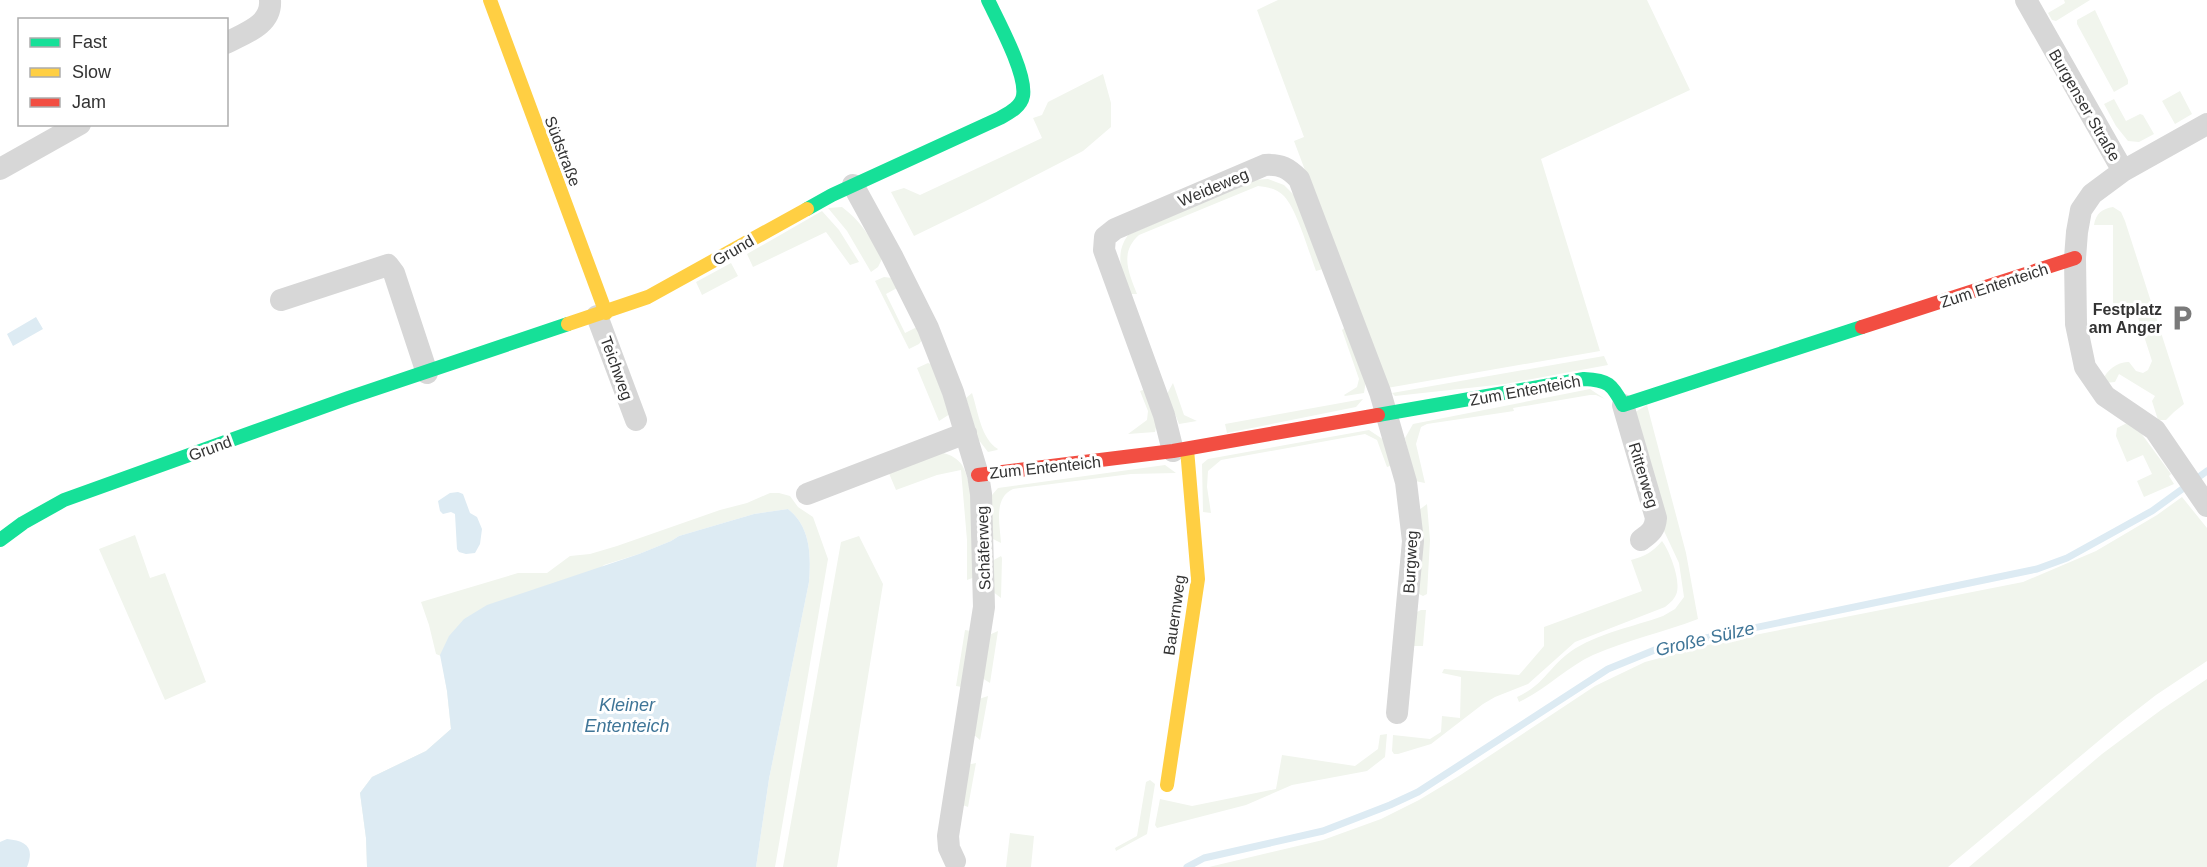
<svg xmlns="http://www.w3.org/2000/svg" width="2207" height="867" font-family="Arial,sans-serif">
	<rect width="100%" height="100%" fill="#fff"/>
	<path fill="#f1f5ed" d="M 1278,0 L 1647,0 L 1690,90 L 1541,159 L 1600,351 L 1387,388 L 1294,141 L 1304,137 L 1257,10 Z
		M 2064,0 L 2090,0 L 2056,21 L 2052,20 L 2048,13 L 2065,3 Z
		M 2095,10 L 2128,80 L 2128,84 L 2114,92 L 2077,24 L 2077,20 Z
		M 1103,74 L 1111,103 L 1111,127 L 1083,151 L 984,202 L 914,236 L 891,192 L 904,188 L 920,195 L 1042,138 L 1033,118 L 1042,115 L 1048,102 Z
		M 2180,91 L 2192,114 L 2175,124 L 2162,101 Z
		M 2114,99 L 2126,121 L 2140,114 L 2143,115 L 2154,134 L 2139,142 L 2128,141 L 2116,126 L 2104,104 Z
		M 1268,179 L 1284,185 L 1295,196 L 1323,269 L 1316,271 C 1309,252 1297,210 1284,196 C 1277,189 1268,187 1258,186 L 1139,235 C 1119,253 1129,273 1137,294 L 1129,294 C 1122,273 1114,255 1128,235 L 1254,180 Z
		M 842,207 C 861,221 871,238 882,259 L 878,267 L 871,272 L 847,231 L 828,208 Z
		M 2113,207 L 2121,212 L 2125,221 L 2184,404 L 2174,412 L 2166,420 L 2158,420 L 2152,401 L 2155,396 L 2119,374 L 2115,382 L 2105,383 L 2103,380 C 2106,370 2119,361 2129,362 L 2136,371 L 2143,373 L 2148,370 L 2152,361 L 2135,308 L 2116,308 L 2113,303 L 2113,225 L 2094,225 C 2096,213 2102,209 2113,207 Z
		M 822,211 L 839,230 L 859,262 L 850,265 L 826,232 L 753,267 L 747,254 Z
		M 731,263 L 738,276 L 702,295 L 696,282 Z
		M 884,277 L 892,278 L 897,288 L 886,294 L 905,333 L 917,327 L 922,340 L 919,344 L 909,349 L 875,281 Z
		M 1345,327 L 1366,380 L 1364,393 L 1345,396 L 1344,395 L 1357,387 L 1359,379 L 1342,330 Z
		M 1604,356 L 1608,365 L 1505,384 L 1395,396 L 1392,393 Z
		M 928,363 L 931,364 L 950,414 L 939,421 L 917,368 Z
		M 1173,383 L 1184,415 L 1197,421 L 1179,424 L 1167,394 Z
		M 1146,389 L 1157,423 L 1155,432 L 1128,434 L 1147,420 L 1148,411 L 1140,391 Z
		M 1590,389 L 1605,399 L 1596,395 L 1590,395 L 1513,408 L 1514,411 L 1427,424 L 1421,427 L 1416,444 L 1425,483 L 1415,481 L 1405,438 L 1413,424 Z
		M 972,393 C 978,411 981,439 998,449 L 997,450 L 988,452 L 978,439 L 966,398 Z
		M 1363,399 L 1356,407 L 1227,433 L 1225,424 Z
		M 1647,405 L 1686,553 L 1698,619 C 1664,632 1627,640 1593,655 C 1567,667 1545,690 1519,702 L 1517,697 C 1544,685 1548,668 1570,652 C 1597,633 1633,627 1663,616 L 1675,609 L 1684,597 L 1679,563 L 1664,531 L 1632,414 Z
		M 2127,423 L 2138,429 L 2171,474 L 2169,476 L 2174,484 L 2144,497 L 2137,481 L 2152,474 L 2143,455 L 2127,462 L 2116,436 L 2117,428 Z
		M 1369,430 L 1384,440 L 1393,465 L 1387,467 L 1377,440 L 1365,434 L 1221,460 L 1208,471 L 1207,487 L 1211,513 L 1203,512 L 1202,464 L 1208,459 Z
		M 943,453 C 951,455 957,458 962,465 C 975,485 974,551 975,577 L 967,580 L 967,540 L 961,470 L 937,475 L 896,490 L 888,471 Z
		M 1165,465 L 1176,473 L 1131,474 L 1013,489 C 993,498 1000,525 1001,543 L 991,538 L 992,495 L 998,488 Z
		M 770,493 L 779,493 L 790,496 L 798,507 L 813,517 L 828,559 L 775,867 L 756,867 L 769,779 L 809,582 C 811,556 811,527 788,509 L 754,514 L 679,536 L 671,541 L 639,554 L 604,565 L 477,689 L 367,867 L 366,838 L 360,793 L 372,777 L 426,751 L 451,729 L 447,691 L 441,656 L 436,654 L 429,625 L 421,602 L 518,573 L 547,573 L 570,556 L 590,554 L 617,546 L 720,510 L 747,503 Z
		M 2182,497 L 2207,528 L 2207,661 L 2156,695 L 2120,723 L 1948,867 L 1209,867 L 1323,840 L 1381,819 L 1419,800 L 1459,776 L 1595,686 L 1645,662 L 1719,642 L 2023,582 L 2096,551 L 2157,515 Z
		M 1427,504 L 1430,540 L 1427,594 L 1423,596 L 1417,593 L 1419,510 Z
		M 135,535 L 150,578 L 165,573 L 206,682 L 165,700 L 99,549 Z
		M 859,536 L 883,584 L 837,867 L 783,867 L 841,542 Z
		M 1662,541 C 1670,552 1680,578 1677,592 C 1675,599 1670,603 1665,607 L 1575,642 L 1528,684 L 1495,697 L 1483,704 L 1431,744 L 1398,754 L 1394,754 L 1392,751 L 1393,735 L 1430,739 L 1441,732 L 1442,716 L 1460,718 L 1461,677 L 1442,673 L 1444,669 L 1519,675 L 1544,646 L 1544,627 L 1642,591 L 1631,560 C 1645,556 1653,552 1662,541 Z
		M 1001,556 L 1002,558 L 1001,598 L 992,591 L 992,561 Z
		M 1421,610 L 1426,610 L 1423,646 L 1412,646 L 1415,613 Z
		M 965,630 L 971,631 L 962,687 L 956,686 Z
		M 998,631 L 990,683 L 982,678 L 989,635 Z
		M 2207,679 L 2207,867 L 1969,867 L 2102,754 L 2161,710 Z
		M 988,696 L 980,740 L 973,734 L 979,699 Z
		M 1387,734 L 1385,757 L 1367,771 L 1292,785 L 1246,805 L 1157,828 L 1155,825 L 1160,799 L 1192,806 L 1276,789 L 1282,755 L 1355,766 L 1378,749 L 1380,735 Z
		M 976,763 L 968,807 L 960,804 L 967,765 Z
		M 1150,780 L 1155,784 L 1147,834 L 1116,851 L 1115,848 L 1137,836 L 1146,782 Z
		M 1010,833 L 1034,836 L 1031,867 L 1006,867 Z"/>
	<path fill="#ddebf3" d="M 36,317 L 43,329 L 13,346 L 7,334 Z
		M 458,492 L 463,494 L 470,513 L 477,517 L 482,529 L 480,544 L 475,553 L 466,554 L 459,552 L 457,549 L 455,514 L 451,512 L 443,514 L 440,511 L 438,501 L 450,493 Z
		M 788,509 C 811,527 811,556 809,582 L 769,779 L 756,867 L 367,867 L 366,838 L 360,793 L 372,777 L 426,751 L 451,729 L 447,691 L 440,655 L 449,636 L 464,619 L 487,605 L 639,554 L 671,541 L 679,536 L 754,514 Z
		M 7,839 C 26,841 35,847 27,867 L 0,867 L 0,842 Z"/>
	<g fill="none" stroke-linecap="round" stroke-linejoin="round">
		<path stroke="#ddebf3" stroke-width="7" d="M 1187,867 L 1204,858 L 1323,831 L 1390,805 L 1418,792 L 1608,669 L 1662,647 L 2037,569 L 2067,558 L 2152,511 L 2207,471"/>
		<path stroke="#d7d7d7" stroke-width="22" d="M 2026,0 L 2123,171
			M 226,43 C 245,33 272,25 270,0
			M 2207,124 L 2123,171 L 2092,194 L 2081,210 L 2077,232 L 2075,258 L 2076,324 L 2085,367 L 2105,396 L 2155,430 L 2207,506
			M 0,169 L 80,124
			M 853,185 L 892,256 L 928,328 L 953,392 L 978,475 L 981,494 L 984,607 L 948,836 L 949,848 L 955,861
			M 281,300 L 388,265 L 394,273 L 427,373
			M 597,316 L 636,420
			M 1623,405 L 1656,518 C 1655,530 1650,533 1641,540
			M 1173,451 L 1164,415 L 1104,250 L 1105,237 L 1115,229 L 1265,165 C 1281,164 1288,168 1299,179 L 1380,392 L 1406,482 L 1413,541 L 1397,713
			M 807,494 L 966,433"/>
		<path stroke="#16e098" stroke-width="14" d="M 807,209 L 832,195 L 1000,118 C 1009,113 1021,107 1023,96 C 1027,74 998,21 988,0
			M 1378,415 L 1584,379 C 1608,380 1612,384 1623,405 L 1862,327
			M 0,540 L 23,523 L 64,500 L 348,398 L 568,324"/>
		<path stroke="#ffcf43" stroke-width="14" d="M 490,0 L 606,313
			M 568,324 L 648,297 L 807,209
			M 1167,785 L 1198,579 L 1187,449"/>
		<path stroke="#f24e42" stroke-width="14" d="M 1862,327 L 2075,258
			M 978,475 L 1173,451 L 1378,415"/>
	</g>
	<defs>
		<symbol id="parking-bare" viewBox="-9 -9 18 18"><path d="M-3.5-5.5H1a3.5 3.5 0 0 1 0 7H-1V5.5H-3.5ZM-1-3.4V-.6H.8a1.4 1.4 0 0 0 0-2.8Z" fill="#7a7a7a" stroke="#fff" stroke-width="2.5" paint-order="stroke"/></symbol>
	</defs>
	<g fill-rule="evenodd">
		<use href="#parking-bare" x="2163" y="299" width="38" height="38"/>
	</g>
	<g text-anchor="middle" stroke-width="6" stroke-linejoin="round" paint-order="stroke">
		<g font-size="16" fill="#333" stroke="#fff">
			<text transform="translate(2085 105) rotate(60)" y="6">Burgenser Straße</text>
			<text transform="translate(563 151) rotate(69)" y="6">Südstraße</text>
			<text transform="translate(1213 187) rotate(-23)" y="6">Weideweg</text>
			<text transform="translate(733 250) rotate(-30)" y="6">Grund</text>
			<text transform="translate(1994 285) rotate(-18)" y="6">Zum Ententeich</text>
			<text transform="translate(617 368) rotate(70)" y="6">Teichweg</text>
			<text transform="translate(1525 390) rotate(-10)" y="6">Zum Ententeich</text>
			<text transform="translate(210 448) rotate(-20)" y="6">Grund</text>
			<text transform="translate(1045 467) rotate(-6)" y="6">Zum Ententeich</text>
			<text transform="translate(1644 475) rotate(73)" y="6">Ritterweg</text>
			<text transform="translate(983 548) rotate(-92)" y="6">Schäferweg</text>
			<text transform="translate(1410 562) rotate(-87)" y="6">Burgweg</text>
			<text transform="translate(1174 615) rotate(-82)" y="6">Bauernweg</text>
		</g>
		<g font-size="16" font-weight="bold" fill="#333" stroke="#fff" text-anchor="end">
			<text x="2162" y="315">Festplatz<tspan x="2162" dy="18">am Anger</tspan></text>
		</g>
		<g font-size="18" font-style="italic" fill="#3f7597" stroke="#fff">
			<text transform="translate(1705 639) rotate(-13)" y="6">Große Sülze</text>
			<text x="627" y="711">Kleiner<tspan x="627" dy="21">Ententeich</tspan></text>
		</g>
	</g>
	<rect x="18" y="18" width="210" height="108" fill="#ffffff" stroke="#adadad" stroke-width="1.5"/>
	<rect x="30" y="38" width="30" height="9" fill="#16e098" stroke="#adadad" stroke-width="1.5"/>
	<text x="72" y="48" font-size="18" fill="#333333">Fast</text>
	<rect x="30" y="68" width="30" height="9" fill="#ffcf43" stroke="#adadad" stroke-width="1.5"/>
	<text x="72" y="78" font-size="18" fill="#333333">Slow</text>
	<rect x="30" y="98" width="30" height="9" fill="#f24e42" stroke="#adadad" stroke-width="1.5"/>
	<text x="72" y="108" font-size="18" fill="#333333">Jam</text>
</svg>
